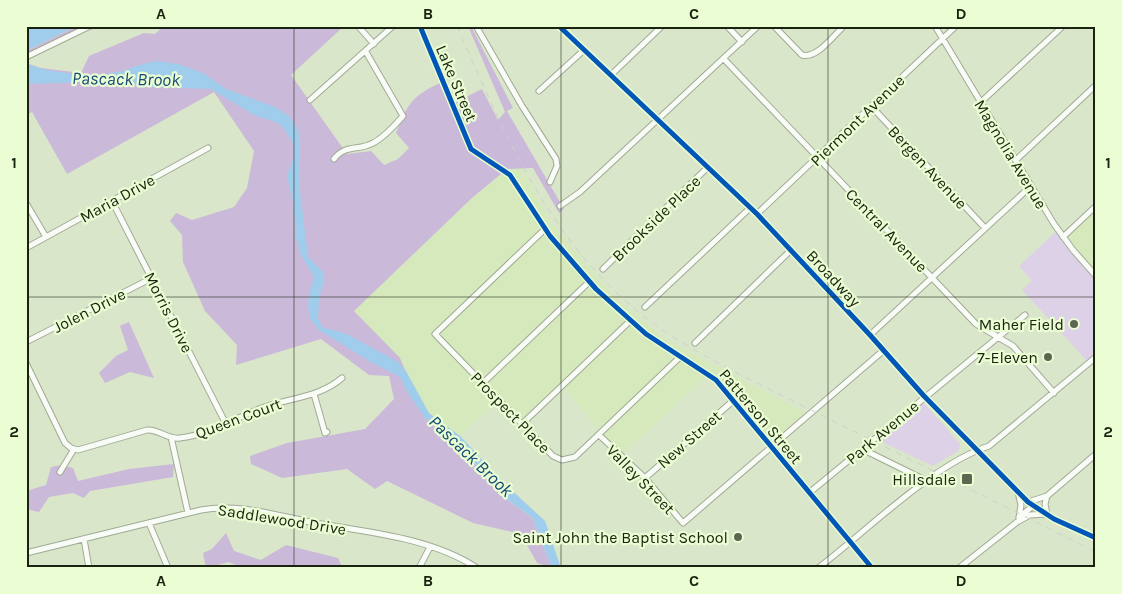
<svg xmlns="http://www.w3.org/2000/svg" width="1122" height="594" font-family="Karla,sans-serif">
	<rect width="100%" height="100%" fill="#d9e6ca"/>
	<path fill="#d5e9bc" d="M 522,168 L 551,223 L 615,298 L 667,340 L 806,413 L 771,442 L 710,373 L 621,456 L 563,387 L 521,425 L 497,401 L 460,436 L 428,413 L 400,358 L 354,311 L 473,197 L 507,169 Z
		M 1096,206 L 1096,276 L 1063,237 Z"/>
	<path fill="#ddd1e7" d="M 1058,230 L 1096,275 L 1096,357 L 1089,363 L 1022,290 L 1032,281 L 1019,266 Z
		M 923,402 L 960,444 L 958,451 L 933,466 L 880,441 Z"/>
	<path fill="#cbb9da" d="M 76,26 L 89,26 L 26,59 L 26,51 Z
		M 164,26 L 344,26 L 291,75 L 347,154 L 371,151 L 384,165 L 398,159 L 409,148 L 396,133 C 407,104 413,95 442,82 L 450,105 L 482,89 L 498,120 L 505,112 L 468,26 L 471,26 L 513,108 L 507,111 L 564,209 L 559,213 L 533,168 L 507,169 L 473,197 L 354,311 L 400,358 L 425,418 L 455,442 L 507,500 L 532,517 L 552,568 L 537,563 L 521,534 L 473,523 L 387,481 L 375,489 L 347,469 L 282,478 L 251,464 L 250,456 L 287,443 L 365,429 L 394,399 L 389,376 L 369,375 L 321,339 L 236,365 L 237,345 L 205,311 L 183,262 L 182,235 L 170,221 L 176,213 L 192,220 L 234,207 L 247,188 L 254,151 L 214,92 L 67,174 L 32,112 L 26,115 L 26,63 L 41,68 L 81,73 L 89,56 L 144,33 L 155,34 Z
		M 129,322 L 154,378 L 130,372 L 105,383 L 99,373 L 116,356 L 128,350 L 120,326 Z
		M 174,464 L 173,477 L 90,491 L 84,498 L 73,493 L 49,497 L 39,512 L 26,509 L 26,491 L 46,485 L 51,467 L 61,465 L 73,468 L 78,481 L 129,469 Z
		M 226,533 L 234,551 L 261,560 L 286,545 L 338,558 L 342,567 L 242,568 L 229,562 L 206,568 L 203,553 L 212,549 Z"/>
	<path fill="#a0cdeb" d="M 26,26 L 76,26 L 26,51 Z
		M 158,61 L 178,64 L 203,73 L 226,89 L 275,107 L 289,116 L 296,126 L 300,135 L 300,191 L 308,257 L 323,272 L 324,282 L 319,298 L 318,319 L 322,327 L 347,334 L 398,362 L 406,371 L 429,413 L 460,436 L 506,485 L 545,521 L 561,568 L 552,568 L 532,517 L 507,500 L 455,442 L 425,418 L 407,392 L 400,377 L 369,361 L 319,330 L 310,318 L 308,307 L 309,294 L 314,277 L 301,255 L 296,238 L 293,202 L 287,176 L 294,156 L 294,145 L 285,130 L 278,123 L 254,115 L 211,89 L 148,87 C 138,82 129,85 120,81 L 26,84 L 26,63 C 48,74 94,77 118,72 C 132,69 143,62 158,61 Z"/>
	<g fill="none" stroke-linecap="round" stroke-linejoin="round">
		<defs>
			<path id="minor" d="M 358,26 L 374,44
				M 420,26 L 471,149 L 510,175 L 550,236 L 596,289 L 646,334 L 716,380 L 872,568
				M 476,26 L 522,106 L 556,159 L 557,166 L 550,182
				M 559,26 L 757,214 L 870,335 L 924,396 L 1028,502 L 1054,519 L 1096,538
				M 727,26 L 742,42
				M 774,26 L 802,55 C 817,59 833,36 844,26
				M 935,26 L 1054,224 L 1073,250 L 1096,276
				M 26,57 L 90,26
				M 724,59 L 976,324 L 1013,346 L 1054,393
				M 611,75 L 662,26
				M 539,91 L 584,50
				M 310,100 L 393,26
				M 981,102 L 1063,26
				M 871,106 L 985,228
				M 334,159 C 345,144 359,151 373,143 C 385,137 395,125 403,116 L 366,52
				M 1016,160 L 1096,85
				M 112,201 L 226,424
				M 26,203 L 46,237
				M 560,206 L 580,192 L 758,26
				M 757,214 L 956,26
				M 545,229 L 435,334 L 553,456 L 562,460 L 575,457 L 680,357
				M 1063,237 L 1096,206
				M 26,248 L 208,148
				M 603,269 L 708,167
				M 645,307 L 750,208
				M 870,335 L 1031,186
				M 26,342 L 152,278
				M 695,343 L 791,250
				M 26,363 L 65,443 L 71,448 L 78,450 L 147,430 C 159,429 168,440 180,438 C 207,435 234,419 259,409 C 287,398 319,398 342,378
				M 483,383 L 589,282
				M 314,394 L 325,433 L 327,432
				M 522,424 L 630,321
				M 599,435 L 645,478 L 683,523 L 884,350
				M 171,437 L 188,513
				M 862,449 L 927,481
				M 60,472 L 74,449
				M 645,478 L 734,400
				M 1018,492 L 1021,505 L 1019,518
				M 809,493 L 1025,315
				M 1028,502 L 1047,496 L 1096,454
				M 1047,514 L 1045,504 L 1047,496
				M 1019,517 L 1033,506
				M 149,523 L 168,568
				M 84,539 L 89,568
				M 26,553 L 201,510 C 236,503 275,515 310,522 C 365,532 430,537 477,568
				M 419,568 L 430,547
				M 818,568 C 867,531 933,464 989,446 L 1096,357
				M 959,568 L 1017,522 L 1030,515 L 1046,514"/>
		</defs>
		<use href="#minor" stroke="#a0aa94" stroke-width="7"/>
		<use href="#minor" stroke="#f9fbf7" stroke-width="5"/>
		<path stroke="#cdd1c8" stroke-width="1" stroke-dasharray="6 6" stroke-linecap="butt" d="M 457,26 C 503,131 549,241 641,314 C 667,335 696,351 725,367 L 1096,552"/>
		<defs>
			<path id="cycleway" d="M 420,26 L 471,149 L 510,175 L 550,236 L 596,289 L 646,334 L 716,380 L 872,568
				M 559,26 L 757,214 L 870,335 L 924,396 L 1028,502 L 1054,519 L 1096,538"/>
		</defs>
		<use href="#cycleway" stroke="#eafdd3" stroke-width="8"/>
		<use href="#cycleway" stroke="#0057b8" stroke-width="5"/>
	</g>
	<path fill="none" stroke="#1a230f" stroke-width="1" stroke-opacity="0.55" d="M 294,26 L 294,568M 561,26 L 561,568M 828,26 L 828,568M 26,297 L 1096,297"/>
	<g fill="#5d6750" stroke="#eafdd3" stroke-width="2">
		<circle cx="1074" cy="324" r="5"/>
		<circle cx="1048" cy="357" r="5"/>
		<rect x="961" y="473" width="12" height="12" rx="2.5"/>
		<circle cx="738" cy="537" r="5"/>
	</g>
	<g text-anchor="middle" stroke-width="4.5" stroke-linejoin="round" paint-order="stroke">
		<g font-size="16" fill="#1a230f" stroke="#eafdd3">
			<text transform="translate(457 83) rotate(67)" y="6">Lake Street</text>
			<text transform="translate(857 120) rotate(-44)" y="6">Piermont Avenue</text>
			<text transform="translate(1011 154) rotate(59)" y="6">Magnolia Avenue</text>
			<text transform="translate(928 167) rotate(47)" y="6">Bergen Avenue</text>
			<text transform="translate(117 198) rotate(-29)" y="6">Maria Drive</text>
			<text transform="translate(656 218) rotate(-44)" y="6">Brookside Place</text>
			<text transform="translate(887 230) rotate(46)" y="6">Central Avenue</text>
			<text transform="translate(834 278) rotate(47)" y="6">Broadway</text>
			<text transform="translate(89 310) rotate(-27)" y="6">Jolen Drive</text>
			<text transform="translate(169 312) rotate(63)" y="6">Morris Drive</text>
			<text transform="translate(511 412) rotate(46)" y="6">Prospect Place</text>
			<text transform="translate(761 416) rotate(50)" y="6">Patterson Street</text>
			<text transform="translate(238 418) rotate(-20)" y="6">Queen Court</text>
			<text transform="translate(882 432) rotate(-40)" y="6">Park Avenue</text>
			<text transform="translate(689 439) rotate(-41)" y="6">New Street</text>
			<text transform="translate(641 479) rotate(46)" y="6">Valley Street</text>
			<text transform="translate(282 519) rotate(9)" y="6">Saddlewood Drive</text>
		</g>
		<g font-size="16" fill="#1a230f" stroke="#eafdd3" text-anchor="end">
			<text x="1064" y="330">Maher Field</text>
			<text x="1038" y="363">7-Eleven</text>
			<text x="956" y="485">Hillsdale</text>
			<text x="728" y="543">Saint John the Baptist School</text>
		</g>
		<g font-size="18" font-style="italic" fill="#154b77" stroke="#eafdd3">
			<text transform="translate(126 79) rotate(1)" y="6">Pascack Brook</text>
			<text transform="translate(471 456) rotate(44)" y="6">Pascack Brook</text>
		</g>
	</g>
	<rect width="1122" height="594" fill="none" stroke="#eafdd3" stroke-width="55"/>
	<rect x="28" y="28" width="1066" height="538" fill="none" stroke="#1a230f" stroke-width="2"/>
	<g font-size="16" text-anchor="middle" font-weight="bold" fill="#1a230f">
		<text x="161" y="19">A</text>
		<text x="428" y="19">B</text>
		<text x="694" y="19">C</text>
		<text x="961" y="19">D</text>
		<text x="14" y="168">1</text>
		<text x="1108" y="168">1</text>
		<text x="14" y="437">2</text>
		<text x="1108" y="437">2</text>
		<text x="161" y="586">A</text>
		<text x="428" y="586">B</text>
		<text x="694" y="586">C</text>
		<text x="961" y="586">D</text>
	</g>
</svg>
